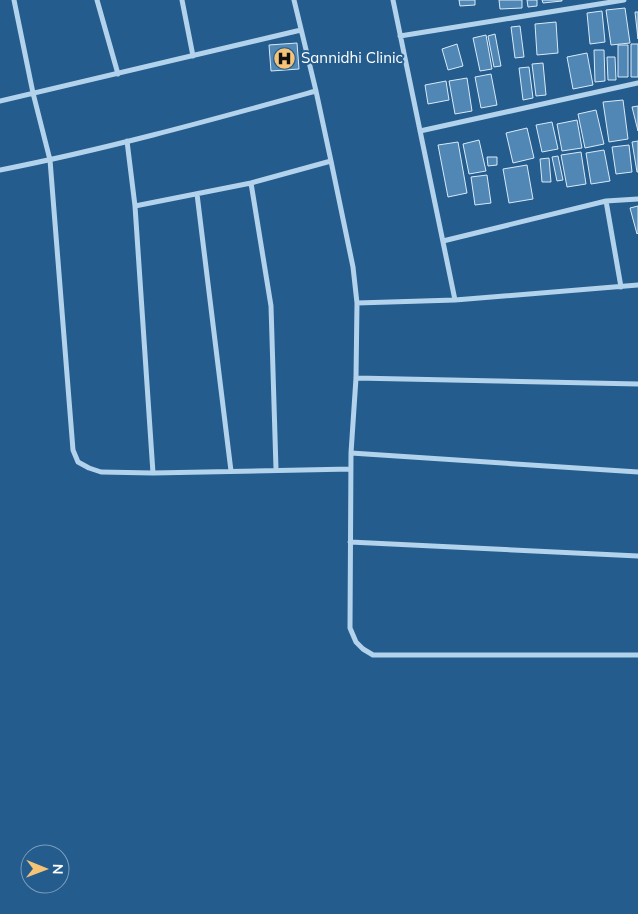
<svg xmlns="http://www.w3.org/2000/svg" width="638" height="914" font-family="Mulish,sans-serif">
	<rect width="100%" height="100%" fill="#245c8d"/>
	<path fill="#5187b5" stroke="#d8eaf8" d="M 459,0 L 475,0 L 475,5 L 460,6 Z
		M 499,0 L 522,0 L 522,8 L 500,9 Z
		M 527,0 L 537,0 L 537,6 L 528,7 Z
		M 542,0 L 562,0 L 562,1 L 543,3 Z
		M 625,8 L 630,43 L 611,45 L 606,10 Z
		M 602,11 L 605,42 L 590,44 L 587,13 Z
		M 635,12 L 638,12 L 638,39 Z
		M 556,22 L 558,53 L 537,55 L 535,24 Z
		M 520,26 L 524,57 L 515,58 L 511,27 Z
		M 495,34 L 501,66 L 494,67 L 488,36 Z
		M 486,35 L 492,69 L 480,71 L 473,38 Z
		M 297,43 L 299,69 L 271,71 L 269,45 Z
		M 457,44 L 463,66 L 448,70 L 442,49 Z
		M 631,44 L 638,44 L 638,77 L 631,77 Z
		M 618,45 L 628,45 L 628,77 L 618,77 Z
		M 594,50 L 604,50 L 605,81 L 595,82 Z
		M 587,53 L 593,85 L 573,89 L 567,57 Z
		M 607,57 L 615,57 L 616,80 L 608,80 Z
		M 543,63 L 546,95 L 536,96 L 532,64 Z
		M 529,67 L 533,98 L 523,100 L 519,68 Z
		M 491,74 L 497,105 L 481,108 L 475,77 Z
		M 467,78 L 472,111 L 455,114 L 449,81 Z
		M 446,81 L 449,100 L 428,104 L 425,85 Z
		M 623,100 L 628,139 L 609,142 L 603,102 Z
		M 638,106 L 638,131 L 632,107 Z
		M 596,110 L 604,144 L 585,148 L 578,114 Z
		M 577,120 L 582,148 L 562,151 L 557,124 Z
		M 552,122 L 558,149 L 542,152 L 536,125 Z
		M 527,128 L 534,158 L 513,163 L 506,133 Z
		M 479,140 L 486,171 L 469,174 L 463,144 Z
		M 638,141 L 638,172 L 637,172 L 632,142 Z
		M 458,142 L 467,193 L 448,197 L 438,145 Z
		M 629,145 L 632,172 L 616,174 L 612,147 Z
		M 604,150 L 610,181 L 591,184 L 586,153 Z
		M 581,152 L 586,184 L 567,187 L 561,155 Z
		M 558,156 L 563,180 L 557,181 L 552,157 Z
		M 487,157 L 497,157 L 497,165 L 488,166 Z
		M 549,158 L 551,182 L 542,182 L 540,159 Z
		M 527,165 L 533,199 L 509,203 L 503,169 Z
		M 487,175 L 491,203 L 475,205 L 471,177 Z
		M 638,206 L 638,233 L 637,234 L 630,208 Z"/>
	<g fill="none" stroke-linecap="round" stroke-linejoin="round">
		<path stroke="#b3d2eb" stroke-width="5" d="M 14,0 L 33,93 L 50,160 L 73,450 L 78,462 L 89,468 L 101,472 L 153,473 L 351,469
			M 97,0 L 118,74
			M 182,0 L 193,56
			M 294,0 L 316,91 L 331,161 L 353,267 L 357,303 L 356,378 L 351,453 L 350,628 L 356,642 L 363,649 L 373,655 L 638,655
			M 393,0 L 455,300
			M 400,36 L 624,0
			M 0,101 L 301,30
			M 420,131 L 638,83
			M 127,141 L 135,206
			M 0,170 C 107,149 211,120 316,91
			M 251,183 L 271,306 L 276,469
			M 197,194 L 231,471
			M 606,201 L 621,287
			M 443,241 L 606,201 L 638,199
			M 357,303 L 455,300 L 638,285
			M 356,378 L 638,384
			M 351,453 L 638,472
			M 153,473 L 135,206 L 251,183 L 331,161
			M 350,542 L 638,556"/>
	</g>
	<defs>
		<symbol id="hospital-disc" viewBox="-11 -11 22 22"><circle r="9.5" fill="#f5c477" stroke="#245c8d"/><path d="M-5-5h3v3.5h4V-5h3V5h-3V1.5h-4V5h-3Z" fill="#111"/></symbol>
	</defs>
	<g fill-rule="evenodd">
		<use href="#hospital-disc" x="272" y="46" width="25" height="25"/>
	</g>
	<g text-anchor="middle" stroke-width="4" stroke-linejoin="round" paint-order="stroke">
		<g font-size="15" fill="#fff" stroke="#245c8d" text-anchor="start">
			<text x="301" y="63">Sannidhi Clinic</text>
		</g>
	</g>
	<g transform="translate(45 869) rotate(91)"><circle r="24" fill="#245c8d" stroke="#7c9dbb"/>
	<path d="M0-4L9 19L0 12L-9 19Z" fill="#f5c477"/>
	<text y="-8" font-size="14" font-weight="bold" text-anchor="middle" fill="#ffffff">N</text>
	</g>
</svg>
